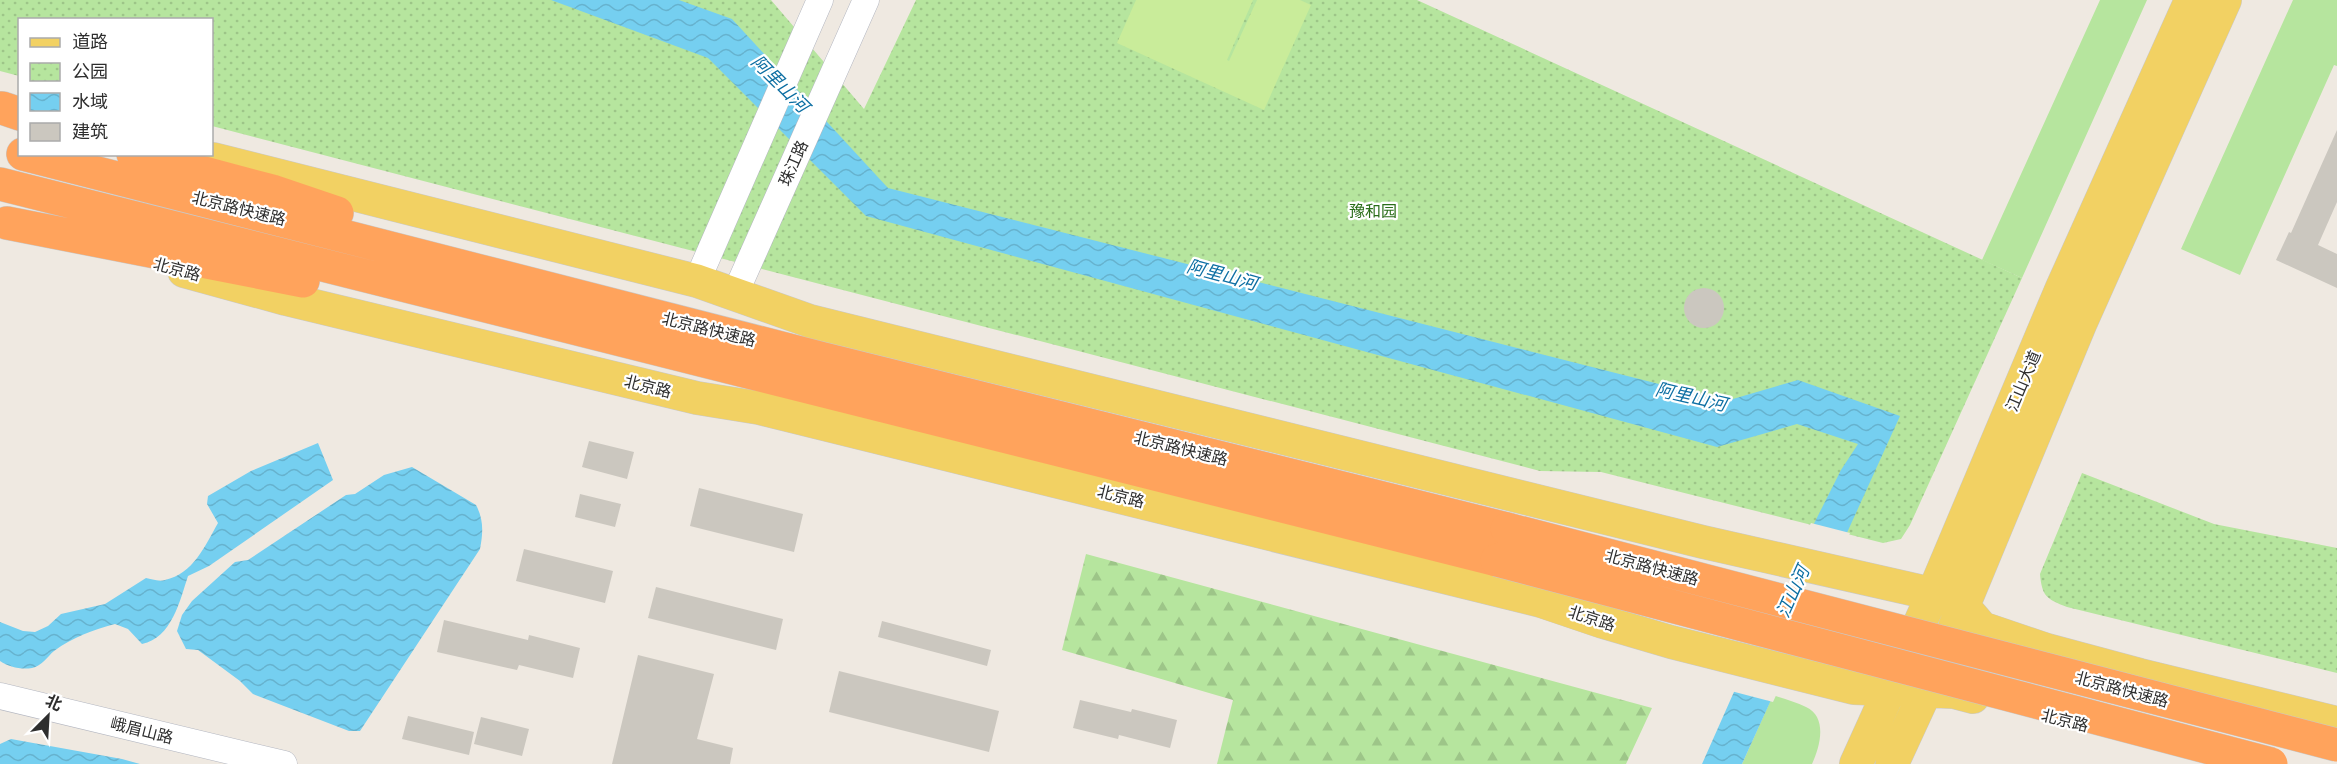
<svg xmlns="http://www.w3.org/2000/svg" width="2337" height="764" font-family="'PT Sans Narrow','Noto Sans SC',sans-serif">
	<defs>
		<pattern id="forest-firs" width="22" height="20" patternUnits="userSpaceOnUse" patternTransform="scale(1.5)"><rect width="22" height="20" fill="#b6e59e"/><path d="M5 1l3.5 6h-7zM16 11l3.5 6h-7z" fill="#9dc588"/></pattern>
		<pattern id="park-dots" width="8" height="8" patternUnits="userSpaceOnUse" patternTransform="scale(1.5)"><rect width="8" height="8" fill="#b6e59e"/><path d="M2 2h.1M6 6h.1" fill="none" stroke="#9dc588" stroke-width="1.8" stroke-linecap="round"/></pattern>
		<pattern id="water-waves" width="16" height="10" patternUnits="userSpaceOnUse" patternTransform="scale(1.5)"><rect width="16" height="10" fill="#75cff0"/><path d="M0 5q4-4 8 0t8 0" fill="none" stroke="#66b2ce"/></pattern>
	</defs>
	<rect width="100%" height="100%" fill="#efe9e1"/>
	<path fill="#b6e59e" d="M 2100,0 L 2147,0 L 2022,278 L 1982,260 Z
		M 2293,0 L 2337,0 L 2337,66 L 2334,65 L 2240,275 L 2181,249 Z
		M 1773,695 C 1784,699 1796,702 1806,707 C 1828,717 1820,747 1812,764 L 1742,764 Z"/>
	<path fill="url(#forest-firs)" d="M 1086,554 L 1652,708 L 1626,764 L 1217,764 L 1233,700 L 1062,650 Z"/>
	<path fill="url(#park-dots)" d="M 0,0 L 771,0 L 864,109 L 916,0 L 1417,0 L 2022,278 L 1910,525 L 1901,539 L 1883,543 L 1601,472 L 1540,471 L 212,126 L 212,20 L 20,20 L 19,76 L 0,71 Z
		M 2082,473 L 2214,524 L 2337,548 L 2337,673 L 2067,607 C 2046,599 2042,596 2040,574 Z"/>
	<path fill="#c9ec9a" d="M 1136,0 L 1253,0 L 1227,60 L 1229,61 L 1257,0 L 1300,0 L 1311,5 L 1264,110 L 1117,43 Z"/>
	<path fill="url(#water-waves)" d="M 551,0 L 679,0 L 732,19 L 888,188 L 1726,401 L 1798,380 L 1900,416 L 1742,764 L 1702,764 L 1769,613 L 1841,470 L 1858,444 L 1797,424 L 1717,447 L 866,216 L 708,58 Z
		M 318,443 L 333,480 L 209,566 L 188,576 C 180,600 172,638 142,644 L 128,629 L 115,624 C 93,630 73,637 54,651 C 47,657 42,666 32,668 C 21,670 9,667 0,661 L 0,622 L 23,631 L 35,632 L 48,626 L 61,614 L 105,604 L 146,578 C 151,579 159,582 165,580 C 193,574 205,546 218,523 L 207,504 L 208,496 L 251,471 Z
		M 412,467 L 476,505 C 484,520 483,533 480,549 L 360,731 L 349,731 L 253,694 L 240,681 L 198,650 L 186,649 L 177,631 L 182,615 L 192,601 L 235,562 L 248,560 L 346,495 L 355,494 L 384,475 Z
		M 11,739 L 122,759 L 140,764 L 0,764 L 0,744 Z"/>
	<path fill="#efe9e1" d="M 1811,523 L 1850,533 L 1773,702 L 1731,691 L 1766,612 Z"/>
	<path fill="#cbc7bf" d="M 2337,130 L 2337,202 L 2318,245 L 2337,254 L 2337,288 L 2276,260 L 2289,232 L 2291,233 Z
		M1684 308a20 20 0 1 1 40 0a20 20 0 1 1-40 0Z
		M 589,441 L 634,452 L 627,479 L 582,467 Z
		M 699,488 L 803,514 L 794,552 L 690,526 Z
		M 580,494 L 621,504 L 615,527 L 575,517 Z
		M 524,549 L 613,571 L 605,603 L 516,581 Z
		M 656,587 L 783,619 L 776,650 L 648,618 Z
		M 444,620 L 528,640 L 529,635 L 580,648 L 573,678 L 519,665 L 517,670 L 437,652 Z
		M 882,621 L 991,650 L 987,666 L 878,637 Z
		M 638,655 L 714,674 L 697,739 L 733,748 L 730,764 L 612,764 Z
		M 839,671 L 999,711 L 989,752 L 829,712 Z
		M 1080,700 L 1131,712 L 1132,709 L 1177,720 L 1170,748 L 1119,735 L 1118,739 L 1073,728 Z
		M 408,716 L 474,732 L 469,755 L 402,739 Z
		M 481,717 L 529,729 L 522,756 L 474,744 Z"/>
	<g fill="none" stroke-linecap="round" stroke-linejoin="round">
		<defs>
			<path id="minor" d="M 697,281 L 820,0
				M 735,294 L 866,0
				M 0,696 L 284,764"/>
			<path id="major" d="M 213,159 L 697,281 L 810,321 L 1703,542 L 1933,594 L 1964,607 L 1982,628 L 2047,650 L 2140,675 L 2337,723
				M 184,271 L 286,299 L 697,398 L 759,408 L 1541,601 L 1603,622 L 1671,642 L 1854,688 L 1954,692 L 1973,697
				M 1955,626 L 2081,322 L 2225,0
				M 1856,764 L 1933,594 L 2061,290 L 2191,0
				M 1892,764 L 1934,673"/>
			<path id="highway" d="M 2,108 L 20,114
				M 23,154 L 820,358 L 1507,529
				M 133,154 L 272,191 L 337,213
				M 0,184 L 1497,560
				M 7,223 L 303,281"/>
		</defs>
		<use href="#minor" stroke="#b4b7c1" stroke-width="27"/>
		<use href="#major" stroke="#c9c9c9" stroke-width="34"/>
		<use href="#highway" stroke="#c9c9c9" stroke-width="34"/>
		<use href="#minor" stroke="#fff" stroke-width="26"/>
		<use href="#major" stroke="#f2d163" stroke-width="33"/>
		<use href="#highway" stroke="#ffa35c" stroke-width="33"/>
		<defs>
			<path id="highway-bridge" d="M 1507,529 L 2337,745
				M 1497,560 L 2271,764"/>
		</defs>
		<use href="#highway-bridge" stroke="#c9c9c9" stroke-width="34" stroke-linecap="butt"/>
		<use href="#highway-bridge" stroke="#ffa35c" stroke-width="33"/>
	</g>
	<g text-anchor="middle" stroke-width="4.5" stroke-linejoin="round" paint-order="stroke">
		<g font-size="16" fill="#2e2e2e" stroke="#fff">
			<text transform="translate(793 163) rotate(-66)" y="6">珠江路</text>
			<text transform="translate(239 208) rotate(14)" y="6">北京路快速路</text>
			<text transform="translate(177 269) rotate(15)" y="6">北京路</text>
			<text transform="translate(709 329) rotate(14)" y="6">北京路快速路</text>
			<text transform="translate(2023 381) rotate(-67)" y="6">江山大道</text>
			<text transform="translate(648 386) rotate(14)" y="6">北京路</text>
			<text transform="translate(1181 448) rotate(14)" y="6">北京路快速路</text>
			<text transform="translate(1121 496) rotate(14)" y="6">北京路</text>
			<text transform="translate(1652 567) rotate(15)" y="6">北京路快速路</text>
			<text transform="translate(1592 618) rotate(18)" y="6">北京路</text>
			<text transform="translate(2122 689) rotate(15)" y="6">北京路快速路</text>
			<text transform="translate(2065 720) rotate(14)" y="6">北京路</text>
			<text transform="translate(142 730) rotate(14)" y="6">峨眉山路</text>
		</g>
		<g font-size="16" fill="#2c6e1b" stroke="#fff">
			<text x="1373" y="217">豫和园</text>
		</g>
		<g font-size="18" font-style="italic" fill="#0d6fa3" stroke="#fff">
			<text transform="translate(780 84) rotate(45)" y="6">阿里山河</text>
			<text transform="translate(1222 275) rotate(15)" y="6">阿里山河</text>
			<text transform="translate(1691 397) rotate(13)" y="6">阿里山河</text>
			<text transform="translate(1793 592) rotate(-66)" y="6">江山河</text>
		</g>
	</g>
	<rect x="18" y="18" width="195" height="138" fill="#ffffff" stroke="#ababab" stroke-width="1.5"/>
	<rect x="30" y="38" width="30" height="9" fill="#f2d163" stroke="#ababab" stroke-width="1.5"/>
	<text x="72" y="48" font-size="18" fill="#2e2e2e">道路</text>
	<rect x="30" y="63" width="30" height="18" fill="url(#park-dots)" stroke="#ababab" stroke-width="1.5"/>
	<text x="72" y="78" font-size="18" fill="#2e2e2e">公园</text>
	<rect x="30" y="93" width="30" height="18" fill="url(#water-waves)" stroke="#ababab" stroke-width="1.5"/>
	<text x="72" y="108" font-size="18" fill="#2e2e2e">水域</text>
	<rect x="30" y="123" width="30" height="18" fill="#cbc7bf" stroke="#ababab" stroke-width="1.5"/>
	<text x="72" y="138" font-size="18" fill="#2e2e2e">建筑</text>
	<g transform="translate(48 716) rotate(24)" stroke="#ffffff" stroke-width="4.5" paint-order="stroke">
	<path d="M0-4.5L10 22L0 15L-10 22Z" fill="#2e2e2e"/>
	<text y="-9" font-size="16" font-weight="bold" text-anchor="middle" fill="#2e2e2e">北</text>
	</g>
</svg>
